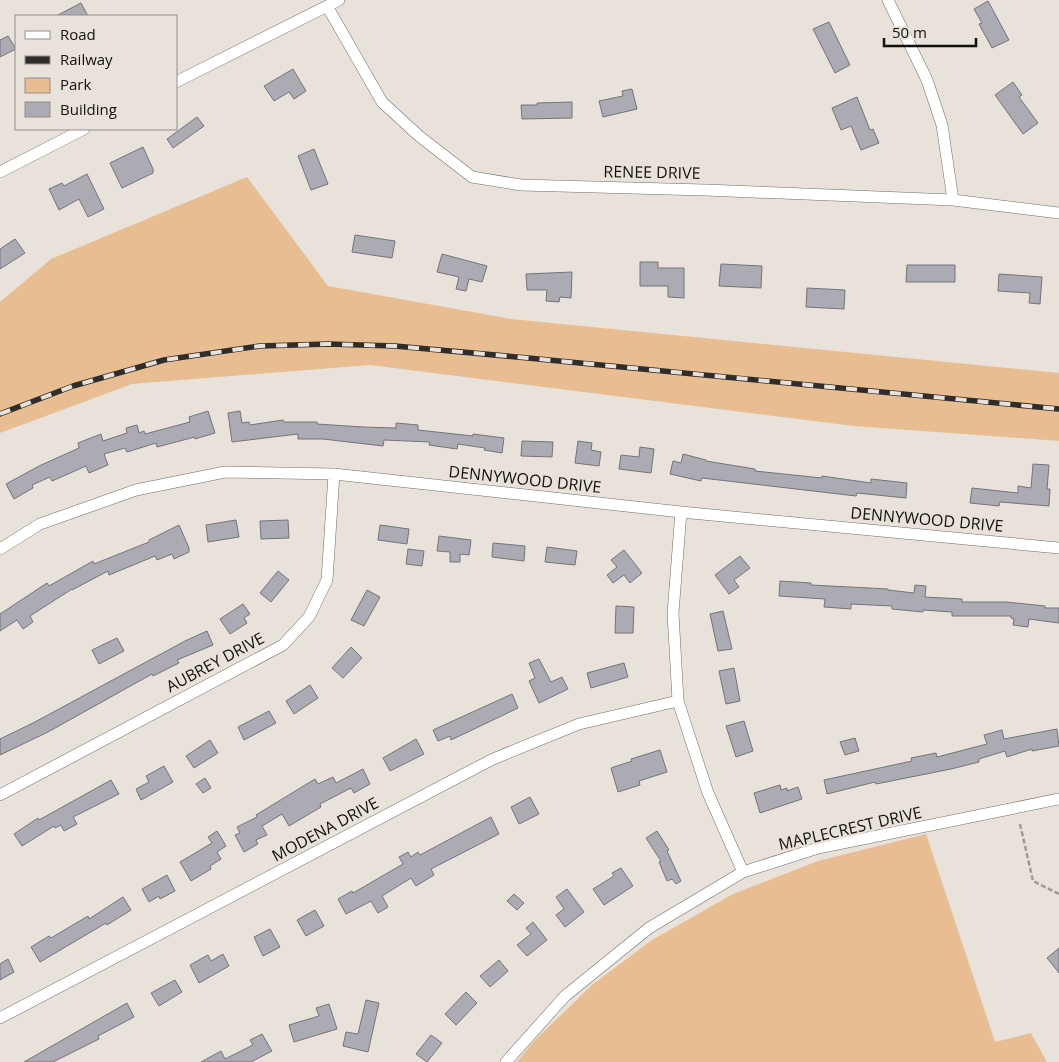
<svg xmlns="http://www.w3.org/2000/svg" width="1059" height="1062" font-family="'Open Sans',sans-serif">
	<rect width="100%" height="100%" fill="#e9e2db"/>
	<path fill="#e8bd91" d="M 247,177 L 328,286 L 511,319 L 1059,373 L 1059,441 L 854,426 L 370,365 L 132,384 L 0,433 L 0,302 L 51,259 Z
		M 926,834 L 995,1042 L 1031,1033 L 1047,1062 L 517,1062 L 534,1041 L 592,985 L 652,940 L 733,894 L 818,861 Z"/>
	<path fill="#acabb3" stroke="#74737b" d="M 988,1 L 1009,40 L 992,48 L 979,24 L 982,23 L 974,9 Z
		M 81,3 L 88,16 L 56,16 Z
		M 829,22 L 850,65 L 835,73 L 813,29 Z
		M 8,36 L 16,49 L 0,57 L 0,40 Z
		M 293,69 L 306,91 L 294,99 L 289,92 L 274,101 L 264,86 Z
		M 1013,82 L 1022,95 L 1019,97 L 1038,123 L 1023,134 L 995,95 Z
		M 632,89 L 637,109 L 603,117 L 599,101 L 623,96 L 622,91 Z
		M 857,97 L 870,130 L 873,129 L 879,143 L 861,150 L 851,126 L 841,130 L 832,108 Z
		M 572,102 L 572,118 L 522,119 L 521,105 L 537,105 L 537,103 Z
		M 197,117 L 204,126 L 173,148 L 167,139 Z
		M 143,147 L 153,169 L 153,173 L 122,188 L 110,163 Z
		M 314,149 L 328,184 L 311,190 L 298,156 Z
		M 87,174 L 104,209 L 88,217 L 79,199 L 59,210 L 49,189 L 62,183 L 64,186 Z
		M 355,235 L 395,241 L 392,258 L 352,252 Z
		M 15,239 L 25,253 L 0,269 L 0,249 Z
		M 442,254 L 487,266 L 482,282 L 469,279 L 466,291 L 456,289 L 459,277 L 437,272 Z
		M 640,262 L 658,262 L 658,268 L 684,268 L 684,298 L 668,297 L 668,286 L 640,286 Z
		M 721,264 L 762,266 L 761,288 L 719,286 Z
		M 907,265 L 955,265 L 955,282 L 906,282 Z
		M 572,272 L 571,298 L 560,297 L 559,302 L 546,301 L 547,290 L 527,290 L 526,274 Z
		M 999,274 L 1042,277 L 1040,304 L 1029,303 L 1030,293 L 998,291 Z
		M 807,288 L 845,290 L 844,309 L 806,307 Z
		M 208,411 L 215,433 L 195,439 L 195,437 L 157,447 L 156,443 L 127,452 L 125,448 L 104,454 L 108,465 L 89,473 L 86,466 L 52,481 L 50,477 L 32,485 L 33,488 L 14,499 L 6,484 L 39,466 L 79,448 L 78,443 L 101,434 L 103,441 L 127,433 L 126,428 L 137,425 L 139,433 L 144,431 L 145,434 L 190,422 L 189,417 Z
		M 240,411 L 242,423 L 249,422 L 250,425 L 283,420 L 284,422 L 317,422 L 317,424 L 363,427 L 396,428 L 396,423 L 418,425 L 418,430 L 473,436 L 473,434 L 504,438 L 502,453 L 484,450 L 485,448 L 458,444 L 457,449 L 429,445 L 430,442 L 384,440 L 383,446 L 323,439 L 298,439 L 298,434 L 232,442 L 228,413 Z
		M 522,441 L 553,442 L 552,457 L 521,456 Z
		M 578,441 L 592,443 L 591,450 L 601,452 L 599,466 L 575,463 Z
		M 640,447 L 654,449 L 651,473 L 619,469 L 621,455 L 639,457 Z
		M 683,454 L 706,460 L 706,461 L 755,469 L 755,471 L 822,478 L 822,476 L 871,483 L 871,479 L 907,483 L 906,498 L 857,493 L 856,496 L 702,478 L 701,481 L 670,474 L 673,461 L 681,463 Z
		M 1033,464 L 1049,465 L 1047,489 L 1050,489 L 1049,506 L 1000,502 L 999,506 L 970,503 L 972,488 L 1018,493 L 1018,486 L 1031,488 Z
		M 236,520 L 239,537 L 208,542 L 206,525 Z
		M 288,520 L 289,538 L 261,539 L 260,521 Z
		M 179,525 L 189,548 L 189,552 L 174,559 L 172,554 L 157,560 L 155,556 L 109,575 L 108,571 L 72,590 L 72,589 L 30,616 L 33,622 L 23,629 L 17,620 L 0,631 L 0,614 L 47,583 L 49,586 L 93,561 L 94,564 L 149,542 L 149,540 Z
		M 380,525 L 409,529 L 407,544 L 378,540 Z
		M 439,536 L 471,540 L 469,555 L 460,554 L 460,562 L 450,562 L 450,552 L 437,551 Z
		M 493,543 L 525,546 L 524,561 L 492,557 Z
		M 547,547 L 577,551 L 575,565 L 545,562 Z
		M 408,549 L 424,551 L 422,566 L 406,564 Z
		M 624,550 L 642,573 L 630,583 L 624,575 L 613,583 L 607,575 L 617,567 L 611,560 Z
		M 740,556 L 750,568 L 734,580 L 739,587 L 729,594 L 715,575 Z
		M 278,571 L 289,580 L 271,602 L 260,593 Z
		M 780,581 L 811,583 L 811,585 L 888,589 L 888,590 L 914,593 L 915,585 L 926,586 L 925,597 L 962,599 L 962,602 L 1006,602 L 1045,606 L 1045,608 L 1059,608 L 1059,623 L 1029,619 L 1028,627 L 1013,625 L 1014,619 L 1011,618 L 1011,616 L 952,616 L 952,612 L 923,610 L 923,612 L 892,609 L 892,606 L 851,604 L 851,609 L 824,607 L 825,599 L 779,596 Z
		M 367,590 L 380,597 L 364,626 L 351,620 Z
		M 243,604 L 250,614 L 244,618 L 247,623 L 230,634 L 220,619 Z
		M 616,606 L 634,607 L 633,633 L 615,633 Z
		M 723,611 L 732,649 L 718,651 L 710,614 Z
		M 207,631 L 213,645 L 177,660 L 179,663 L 153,676 L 152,674 L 48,732 L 0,755 L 0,739 L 33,723 L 185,641 Z
		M 117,638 L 124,651 L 99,664 L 92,650 Z
		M 351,647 L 362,658 L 343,678 L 332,668 Z
		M 539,659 L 551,682 L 562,677 L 568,689 L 539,703 L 529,681 L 535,678 L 529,663 Z
		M 624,663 L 628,677 L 591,688 L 587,673 Z
		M 734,668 L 740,701 L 726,704 L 719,671 Z
		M 310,685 L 318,698 L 294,714 L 286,701 Z
		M 512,694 L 518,708 L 451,740 L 450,736 L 438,741 L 433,730 Z
		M 269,711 L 276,723 L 244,740 L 238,727 Z
		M 744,721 L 753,751 L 736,757 L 726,726 Z
		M 1057,729 L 1059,746 L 1032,751 L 1032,749 L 1007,757 L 1005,751 L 979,759 L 979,762 L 951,769 L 876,784 L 875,782 L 827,794 L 824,780 L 912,761 L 911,758 L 936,753 L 937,757 L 987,744 L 984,735 L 1002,730 L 1004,739 Z
		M 855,738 L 859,751 L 845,755 L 840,742 Z
		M 416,739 L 424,754 L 390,771 L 383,758 Z
		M 210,740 L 218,753 L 194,768 L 186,756 Z
		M 660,750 L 667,772 L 639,781 L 640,785 L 618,792 L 611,768 L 632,761 L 631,759 Z
		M 164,766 L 173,782 L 141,800 L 136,789 L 149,782 L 146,776 Z
		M 363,769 L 370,784 L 354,793 L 351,788 L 320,804 L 321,807 L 289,826 L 282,814 L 262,826 L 267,835 L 256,840 L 258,844 L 244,852 L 235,835 L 240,833 L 237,827 L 257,817 L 256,815 L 315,779 L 318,784 L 333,777 L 336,783 Z
		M 205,778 L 211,788 L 203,793 L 196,784 Z
		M 111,780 L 119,794 L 73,817 L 77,824 L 64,831 L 61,825 L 55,828 L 54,826 L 22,846 L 14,834 L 38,818 L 39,820 Z
		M 780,785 L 781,790 L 787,788 L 787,791 L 798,787 L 802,799 L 760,813 L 754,793 Z
		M 530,797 L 539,814 L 519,824 L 511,807 Z
		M 491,817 L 499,834 L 431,869 L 434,875 L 416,886 L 411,878 L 382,896 L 388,907 L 378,913 L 371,901 L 346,914 L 338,899 L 352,891 L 353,893 L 403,864 L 399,857 L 408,852 L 411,857 L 418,852 L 420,855 Z
		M 217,831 L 226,846 L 217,852 L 221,859 L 210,866 L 211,869 L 191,881 L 180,862 L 212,843 L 208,837 Z
		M 657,831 L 669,850 L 667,851 L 681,881 L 676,884 L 672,879 L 667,881 L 659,862 L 661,861 L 646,838 Z
		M 621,868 L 633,886 L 604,905 L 593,889 L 614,876 L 612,873 Z
		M 167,875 L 175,891 L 160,899 L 159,896 L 149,902 L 142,889 Z
		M 567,889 L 584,912 L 565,927 L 556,915 L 564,909 L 556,897 Z
		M 514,894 L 524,903 L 517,910 L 507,901 Z
		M 123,897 L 131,910 L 107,925 L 106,923 L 40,962 L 31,947 L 49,936 L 51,938 L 88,916 L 89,919 Z
		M 315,910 L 324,926 L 306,936 L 297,920 Z
		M 533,922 L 547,940 L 527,956 L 517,945 L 531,934 L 526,928 Z
		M 270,929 L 280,947 L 263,956 L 254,937 Z
		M 1059,948 L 1059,973 L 1047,958 Z
		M 223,954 L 229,966 L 199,983 L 190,965 L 208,955 L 211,961 Z
		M 8,959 L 14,972 L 0,980 L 0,964 Z
		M 499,960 L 508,971 L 490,987 L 480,976 Z
		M 175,980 L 182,992 L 159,1006 L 151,993 Z
		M 466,992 L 477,1003 L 456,1025 L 445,1014 Z
		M 366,1000 L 379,1003 L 368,1052 L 343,1046 L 346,1032 L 358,1034 Z
		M 127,1003 L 134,1017 L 98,1036 L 99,1039 L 53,1062 L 24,1062 Z
		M 329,1004 L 337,1029 L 294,1042 L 289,1025 L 319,1016 L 316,1008 Z
		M 262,1034 L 272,1051 L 251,1062 L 201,1062 L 221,1051 L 225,1059 L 253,1045 L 250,1040 Z
		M 431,1035 L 442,1043 L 427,1062 L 416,1054 Z"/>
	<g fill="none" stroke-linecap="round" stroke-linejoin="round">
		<defs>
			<path id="street" d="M 888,0 L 927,80 L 942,125 L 953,200
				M 327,6 L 382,102 L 419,136 L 472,177 L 521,185 L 705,190 L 953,200 L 1059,213
				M 176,82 L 339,0
				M 0,172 L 84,129
				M 681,512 L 673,613 L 678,701 L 708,793 L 743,872
				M 0,549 L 40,524 L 136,490 L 225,472 L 334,474 L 681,512 L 1059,548
				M 0,795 L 283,645 L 309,617 L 327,580 L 334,474
				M 0,1018 L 493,759 L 579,724 L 678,701
				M 506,1062 L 565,996 L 649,928 L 743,872 L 818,848 L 1059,799"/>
		</defs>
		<use href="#street" stroke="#726c66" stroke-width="12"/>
		<path stroke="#9e9993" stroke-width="2.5" stroke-dasharray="5 2.5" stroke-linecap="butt" d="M 1020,824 L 1033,881 L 1059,894"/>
		<use href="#street" stroke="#fff" stroke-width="11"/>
		<defs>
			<path id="rail" d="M 0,414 L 73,386 L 164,360 L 260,346 L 328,344 L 395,346 L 528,358 L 1059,409"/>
		</defs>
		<use href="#rail" stroke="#302c2a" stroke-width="5.5"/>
		<use href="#rail" stroke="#e9e2db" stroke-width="4" stroke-dasharray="11" stroke-linecap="butt"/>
	</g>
	<g text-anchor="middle" stroke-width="5" stroke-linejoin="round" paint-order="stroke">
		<g font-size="16" fill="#120f0d" stroke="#e9e2db">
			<text transform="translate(652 172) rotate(1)" y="6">RENEE DRIVE</text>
			<text transform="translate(525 479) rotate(6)" y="6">DENNYWOOD DRIVE</text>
			<text transform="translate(927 519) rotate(5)" y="6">DENNYWOOD DRIVE</text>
			<text transform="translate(215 662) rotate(-28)" y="6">AUBREY DRIVE</text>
			<text transform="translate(850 828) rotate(-13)" y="6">MAPLECREST DRIVE</text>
			<text transform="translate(325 829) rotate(-28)" y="6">MODENA DRIVE</text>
		</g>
	</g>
	<rect x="15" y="15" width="162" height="115" fill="#e9e2db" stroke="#938e89"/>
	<rect x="25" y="31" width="25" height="8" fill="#ffffff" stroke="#938e89"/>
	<text x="60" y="40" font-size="15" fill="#120f0d">Road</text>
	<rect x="25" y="56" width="25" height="8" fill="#302c2a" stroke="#938e89"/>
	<text x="60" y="65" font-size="15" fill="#120f0d">Railway</text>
	<rect x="25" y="78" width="25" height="15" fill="#e8bd91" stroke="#938e89"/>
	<text x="60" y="90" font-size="15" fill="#120f0d">Park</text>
	<rect x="25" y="102" width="25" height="15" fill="#acabb3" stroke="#938e89"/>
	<text x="60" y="115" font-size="15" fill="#120f0d">Building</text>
	<path d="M884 38v8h92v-8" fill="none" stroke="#120f0d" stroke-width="2.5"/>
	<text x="892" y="38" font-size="15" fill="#120f0d" stroke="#e9e2db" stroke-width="4" paint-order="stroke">50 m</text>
</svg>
